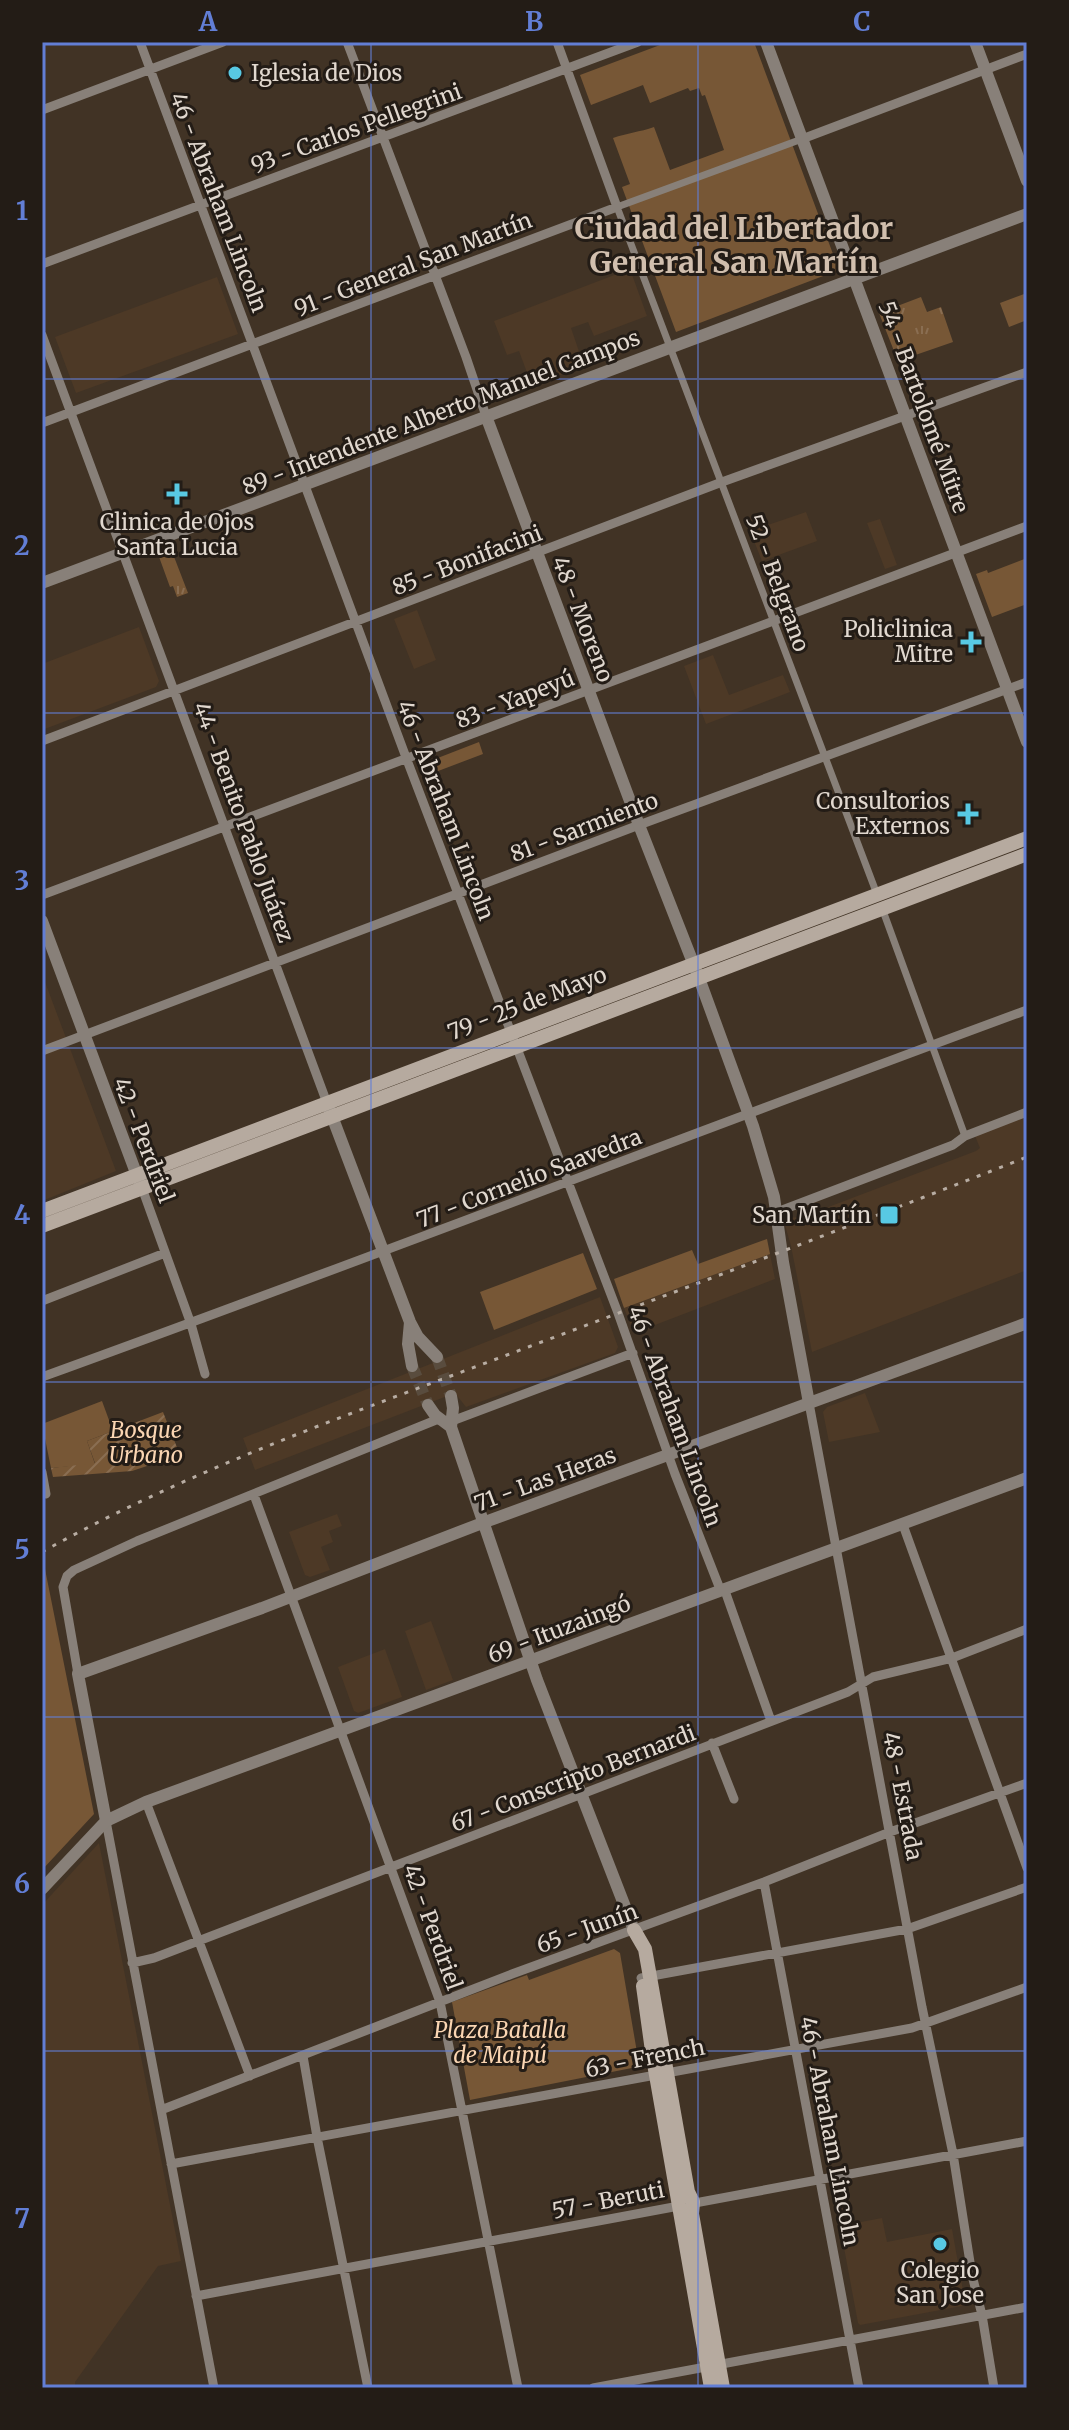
<svg xmlns="http://www.w3.org/2000/svg" width="1069" height="2430" font-family="Merriweather,serif">
	<defs>
		<pattern id="grass-tufts" width="24" height="20" patternUnits="userSpaceOnUse" patternTransform="scale(2)"><rect width="24" height="20" fill="#775736"/><path d="M3 7l-1-3M5 7V3M7 7l1-3M15 17l-1-3M17 17v-4M19 17l1-3" fill="none" stroke="#8a6e52"/></pattern>
		<pattern id="garden-furrows" width="10" height="10" patternUnits="userSpaceOnUse" patternTransform="scale(2)"><rect width="10" height="10" fill="#775736"/><path d="M-1 1l2-2M0 10L10 0M9 11l2-2" fill="none" stroke="#8a6e52"/></pattern>
	</defs>
	<rect width="100%" height="100%" fill="#413325"/>
	<path fill="#4d3926" d="M 630,269 L 647,316 L 594,336 L 588,322 L 571,328 L 584,366 L 532,386 L 519,351 L 507,355 L 494,321 Z
		M 217,277 L 238,334 L 76,393 L 55,337 Z
		M 806,512 L 817,541 L 762,561 L 750,531 Z
		M 880,519 L 897,565 L 885,569 L 867,523 Z
		M 417,610 L 436,660 L 414,669 L 394,619 Z
		M 139,627 L 159,681 L 156,687 L 42,730 L 42,664 Z
		M 713,655 L 729,695 L 783,675 L 790,692 L 706,724 L 684,666 Z
		M 42,974 L 116,1171 L 42,1201 Z
		M 1027,1115 L 1027,1270 L 812,1352 L 791,1246 L 783,1218 L 802,1217 L 976,1151 L 980,1148 L 975,1136 Z
		M 770,1254 L 775,1279 L 634,1333 L 624,1308 Z
		M 600,1297 L 618,1347 L 615,1353 L 466,1407 L 455,1393 L 255,1470 L 243,1438 Z
		M 865,1393 L 880,1432 L 829,1442 L 823,1412 L 827,1407 Z
		M 337,1514 L 342,1526 L 329,1531 L 333,1542 L 321,1547 L 330,1570 L 310,1577 L 305,1575 L 289,1532 Z
		M 431,1621 L 453,1680 L 426,1690 L 405,1631 Z
		M 385,1649 L 402,1697 L 358,1713 L 354,1711 L 338,1667 Z
		M 99,1843 L 181,2261 L 158,2266 L 75,2382 L 75,2388 L 42,2388 L 42,1905 Z
		M 882,2218 L 887,2242 L 952,2229 L 965,2302 L 962,2306 L 860,2325 L 858,2323 L 840,2226 Z"/>
	<path fill="url(#grass-tufts)" d="M 1027,293 L 1027,320 L 1009,327 L 1000,303 Z
		M 921,297 L 927,312 L 941,307 L 953,342 L 898,361 L 879,313 Z
		M 171,549 L 188,593 L 177,597 L 173,586 L 170,587 L 158,554 Z"/>
	<path fill="#775736" d="M 668,42 L 754,42 L 839,270 L 676,332 L 622,187 L 630,184 L 613,138 C 627,133 640,132 654,127 L 670,170 L 724,150 L 705,95 L 702,96 L 699,88 L 690,91 L 688,88 L 650,103 L 643,85 L 591,105 L 580,75 Z
		M 1027,558 L 1027,604 L 992,617 L 976,574 L 987,570 L 988,573 Z
		M 479,742 L 483,754 L 425,776 L 424,774 L 430,761 Z
		M 767,1239 L 770,1254 L 624,1308 L 614,1279 L 692,1250 L 698,1264 Z
		M 583,1253 L 597,1289 L 494,1330 L 480,1292 Z
		M 102,1401 L 113,1431 L 87,1441 L 95,1464 L 51,1468 L 42,1424 Z
		M 45,1569 L 94,1814 L 42,1870 L 42,1571 Z
		M 614,1949 L 620,1953 L 639,2064 L 637,2067 L 470,2100 L 452,2002 L 527,1975 L 529,1980 Z"/>
	<path fill="url(#garden-furrows)" d="M 163,1412 L 180,1455 L 132,1471 L 53,1477 L 51,1468 L 95,1463 L 87,1441 Z"/>
	<g fill="none" stroke-linecap="round" stroke-linejoin="round">
		<path stroke="#594c3e" stroke-width="12" stroke-dasharray="12 6" stroke-linecap="butt" d="M 437,1357 L 451,1396
			M 412,1366 L 428,1405"/>
		<path stroke="#888079" stroke-width="7" d="M 802,139 L 617,207 L 878,897
			M 882,908 L 965,1136"/>
		<path stroke="#888079" stroke-width="9" d="M 140,42 L 407,760 L 618,1313 L 675,1474 L 720,1589
			M 347,42 L 466,357 L 486,416
			M 42,110 L 223,42
			M 802,139 L 1027,54
			M 42,264 L 638,42
			M 42,335 L 327,1103
			M 42,423 L 617,207 L 557,42
			M 42,741 L 722,482 L 1027,372
			M 42,895 L 1027,526
			M 42,1051 L 639,825 L 1027,682
			M 142,1188 L 191,1324 L 205,1374
			M 777,1212 L 953,1145 L 965,1136 L 1027,1112
			M 42,1301 L 165,1253
			M 42,1377 C 371,1258 698,1131 1027,1010
			M 809,1403 L 922,2007 L 953,2154 L 972,2275 L 982,2315 L 994,2388
			M 452,1421 L 633,1353
			M 42,1472 L 46,1494
			M 254,1495 L 440,2002 L 518,2388
			M 903,1525 L 1027,1868
			M 724,1588 L 771,1721
			M 78,1674 L 63,1587 L 67,1576 L 74,1570 L 137,1541 L 436,1420 L 442,1420
			M 712,1743 L 734,1799
			M 146,1802 L 250,2076
			M 106,1821 L 214,2388
			M 764,1882 L 859,2388
			M 132,1963 L 154,1958 L 848,1692 L 873,1677 L 952,1658 L 1027,1629
			M 641,1978 L 907,1929 L 1027,1887
			M 303,2056 L 317,2137 L 368,2388
			M 161,2110 L 512,1974 L 764,1882 L 890,1832 L 1027,1783
			M 171,2164 L 912,2028 L 1027,1987
			M 196,2296 L 1027,2141
			M 593,2388 L 1027,2307"/>
		<path stroke="#888079" stroke-width="12" d="M 766,42 L 1027,742
			M 975,42 L 1027,181
			M 486,416 L 639,825 L 699,978 L 753,1126 L 774,1197 L 783,1262 L 809,1403
			M 42,583 L 1027,214
			M 42,921 L 139,1181
			M 327,1103 L 410,1322 L 418,1337 L 437,1357
			M 410,1322 L 408,1344 L 412,1366
			M 451,1396 L 453,1408 L 451,1427 L 537,1680 L 634,1930
			M 428,1405 L 435,1415 L 451,1427
			M 106,1821 L 78,1674 L 262,1608 L 485,1522 L 1027,1323
			M 42,1889 L 106,1821 L 146,1802 L 1027,1478"/>
		<path stroke="#b6aa9f" stroke-width="14" d="M 42,1211 L 1027,838
			M 42,1226 L 1027,854
			M 634,1930 L 645,1949 L 650,1977 L 688,2192 L 693,2202 L 692,2214 L 723,2388
			M 643,1986 L 653,2058 L 711,2388"/>
		<path stroke="#b8ada3" stroke-width="3" stroke-dasharray="4 8" stroke-linecap="butt" d="M 42,1552 C 182,1474 333,1420 483,1364 C 664,1296 846,1228 1027,1157"/>
	</g>
	<path fill="none" stroke="#627ed5" stroke-width="2" stroke-opacity="0.55" d="M 371,42 L 371,2388M 698,42 L 698,2388M 42,379 L 1027,379M 42,713 L 1027,713M 42,1048 L 1027,1048M 42,1382 L 1027,1382M 42,1717 L 1027,1717M 42,2051 L 1027,2051"/>
	<g fill="#58c9e3" stroke="#231c16" stroke-width="3">
		<circle cx="235" cy="73" r="8"/>
		<path d="M173 482h8v8h8v8h-8v8h-8v-8h-8v-8h8z"/>
		<path d="M967 630h8v8h8v8h-8v8h-8v-8h-8v-8h8z"/>
		<path d="M964 802h8v8h8v8h-8v8h-8v-8h-8v-8h8z"/>
		<rect x="879" y="1205" width="20" height="20" rx="4"/>
		<circle cx="940" cy="2244" r="8"/>
	</g>
	<g text-anchor="middle" stroke-width="6" stroke-linejoin="round" paint-order="stroke">
		<g font-size="22" fill="#e1d8cf" stroke="#231c16" text-anchor="end">
			<text x="251" y="81" text-anchor="start">Iglesia de Dios</text>
			<text x="177" y="530" text-anchor="middle">Clinica de Ojos<tspan x="177" dy="25">Santa Lucia</tspan></text>
			<text x="953" y="637">Policlinica<tspan x="953" dy="25">Mitre</tspan></text>
			<text x="950" y="809">Consultorios<tspan x="950" dy="25">Externos</tspan></text>
			<text x="871" y="1223">San Martín</text>
			<text x="940" y="2278" text-anchor="middle">Colegio<tspan x="940" dy="25">San Jose</tspan></text>
		</g>
		<g font-size="22" fill="#e1d8cf" stroke="#231c16">
			<text transform="translate(356 128) rotate(-20)" y="8">93 - Carlos Pellegrini</text>
			<text transform="translate(219 202) rotate(69)" y="8">46 - Abraham Lincoln</text>
			<text transform="translate(413 264) rotate(-21)" y="8">91 - General San Martín</text>
			<text transform="translate(924 407) rotate(70)" y="8">54 - Bartolomé Mitre</text>
			<text transform="translate(441 412) rotate(-21)" y="8">89 - Intendente Alberto Manuel Campos</text>
			<text transform="translate(467 560) rotate(-21)" y="8">85 - Bonifacini</text>
			<text transform="translate(778 583) rotate(70)" y="8">52 - Belgrano</text>
			<text transform="translate(583 619) rotate(69)" y="8">48 - Moreno</text>
			<text transform="translate(515 699) rotate(-21)" y="8">83 - Yapeyú</text>
			<text transform="translate(446 810) rotate(69)" y="8">46 - Abraham Lincoln</text>
			<text transform="translate(244 822) rotate(70)" y="8">44 - Benito Pablo Juárez</text>
			<text transform="translate(584 827) rotate(-21)" y="8">81 - Sarmiento</text>
			<text transform="translate(527 1003) rotate(-21)" y="8">79 - 25 de Mayo</text>
			<text transform="translate(144 1140) rotate(69)" y="8">42 - Perdriel</text>
			<text transform="translate(529 1178) rotate(-21)" y="8">77 - Cornelio Saavedra</text>
			<text transform="translate(675 1416) rotate(70)" y="8">46 - Abraham Lincoln</text>
			<text transform="translate(545 1479) rotate(-20)" y="8">71 - Las Heras</text>
			<text transform="translate(559 1629) rotate(-21)" y="8">69 - Ituzaingó</text>
			<text transform="translate(573 1778) rotate(-21)" y="8">67 - Conscripto Bernardi</text>
			<text transform="translate(903 1796) rotate(79)" y="8">48 - Estrada</text>
			<text transform="translate(433 1927) rotate(70)" y="8">42 - Perdriel</text>
			<text transform="translate(587 1928) rotate(-20)" y="8">65 - Junín</text>
			<text transform="translate(645 2058) rotate(-11)" y="8">63 - French</text>
			<text transform="translate(830 2131) rotate(79)" y="8">46 - Abraham Lincoln</text>
			<text transform="translate(608 2200) rotate(-11)" y="8">57 - Beruti</text>
		</g>
		<g font-size="22" font-style="italic" fill="#fad5b2" stroke="#231c16">
			<text x="146" y="1438">Bosque<tspan x="146" dy="25">Urbano</tspan></text>
			<text x="500" y="2038">Plaza Batalla<tspan x="500" dy="25">de Maipú</tspan></text>
		</g>
		<g font-size="30" font-weight="bold" fill="#d1bfae" stroke="#231c16">
			<text x="734" y="239">Ciudad del Libertador<tspan x="734" dy="34">General San Martín</tspan></text>
		</g>
	</g>
	<rect width="1069" height="2430" fill="none" stroke="#231c16" stroke-width="88"/>
	<rect x="44" y="44" width="981" height="2342" fill="none" stroke="#627ed5" stroke-width="3"/>
	<g font-size="26" text-anchor="middle" font-weight="bold" fill="#627ed5">
		<text x="208" y="31">A</text>
		<text x="534" y="31">B</text>
		<text x="862" y="31">C</text>
		<text x="22" y="220">1</text>
		<text x="22" y="555">2</text>
		<text x="22" y="890">3</text>
		<text x="22" y="1224">4</text>
		<text x="22" y="1559">5</text>
		<text x="22" y="1893">6</text>
		<text x="22" y="2228">7</text>
	</g>
</svg>
